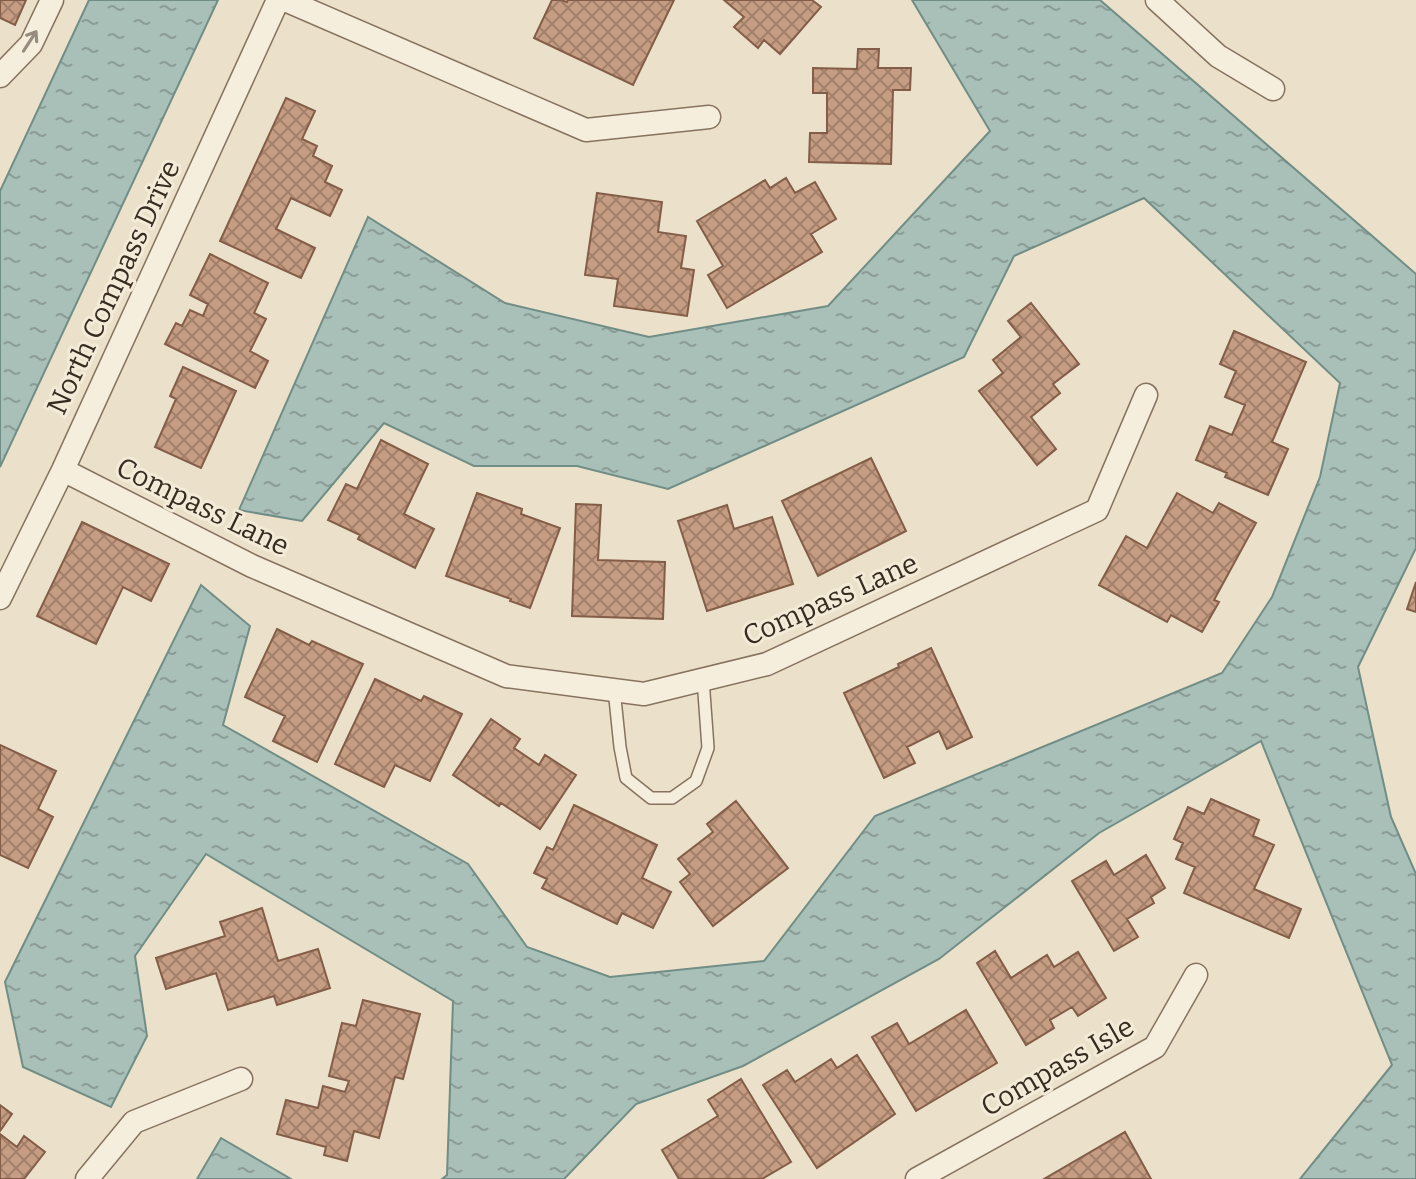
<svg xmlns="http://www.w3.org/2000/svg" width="1416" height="1179" font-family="Bitter,serif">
	<defs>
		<pattern id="water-ripples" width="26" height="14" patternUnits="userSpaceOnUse" patternTransform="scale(2)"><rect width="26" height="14" fill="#a9c0b9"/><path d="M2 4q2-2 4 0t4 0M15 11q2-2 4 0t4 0" fill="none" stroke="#8b9c96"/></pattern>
		<pattern id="building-cross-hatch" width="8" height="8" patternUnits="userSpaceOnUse" patternTransform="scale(2)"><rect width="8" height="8" fill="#c69d82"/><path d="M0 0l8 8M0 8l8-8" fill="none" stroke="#a2806a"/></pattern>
	</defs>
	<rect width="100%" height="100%" fill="#ebe0c9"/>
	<path fill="url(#water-ripples)" stroke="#708d86" stroke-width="2" d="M 89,0 L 218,0 L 0,467 L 0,191 Z
		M 912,0 L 1100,0 L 1416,274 L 1416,548 L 1358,667 L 1391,817 L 1416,874 L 1416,1179 L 1300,1179 L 1392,1065 L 1261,741 L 1099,833 L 939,959 L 743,1066 L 636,1104 L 564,1179 L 442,1179 L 447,1175 L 453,1001 L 206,854 L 135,956 L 147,1036 L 111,1107 L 23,1067 L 5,982 L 201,585 L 250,626 L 223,725 L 468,864 L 527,947 L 610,977 L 764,961 L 875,816 L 1222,673 L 1272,597 L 1320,477 L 1340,383 L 1144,198 L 1014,256 L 964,357 L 668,489 L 577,466 L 474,466 L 384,423 L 302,521 L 239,510 L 368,217 L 505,303 L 649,337 L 828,306 L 990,131 Z
		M 221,1138 L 291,1179 L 197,1179 Z"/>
	<path fill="url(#building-cross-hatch)" stroke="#835d47" stroke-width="2" d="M 0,0 L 26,0 L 15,25 L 0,18 Z
		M 552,0 L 561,0 L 567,2 L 568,0 L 674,0 L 633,85 L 534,38 Z
		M 724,0 L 812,0 L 821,7 L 780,54 L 764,40 L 758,48 L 734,27 L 744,17 Z
		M 858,49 L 879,49 L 878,68 L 911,68 L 910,90 L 893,90 L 891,164 L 809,162 L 810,133 L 827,133 L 827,93 L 813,93 L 813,68 L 857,69 Z
		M 286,98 L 315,111 L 302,139 L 317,146 L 313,156 L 332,166 L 325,182 L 342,190 L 330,216 L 291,198 L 276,229 L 315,248 L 301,278 L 220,241 Z
		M 786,178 L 795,193 L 815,182 L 836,219 L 811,234 L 822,252 L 727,308 L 708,275 L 723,266 L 697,221 L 765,180 L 770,188 Z
		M 597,193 L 662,202 L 658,232 L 686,236 L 681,268 L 694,270 L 687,316 L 614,306 L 618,279 L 585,275 Z
		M 210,254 L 268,283 L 254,313 L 266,319 L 250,351 L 268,361 L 255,388 L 165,344 L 176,323 L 182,326 L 190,310 L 203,316 L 208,304 L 190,295 Z
		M 1031,303 L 1079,364 L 1053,384 L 1060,393 L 1031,417 L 1056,449 L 1037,465 L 979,391 L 1003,373 L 993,360 L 1021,337 L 1008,321 Z
		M 1234,331 L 1306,362 L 1272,442 L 1288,449 L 1268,495 L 1225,477 L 1227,473 L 1196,460 L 1210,426 L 1232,435 L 1245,405 L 1225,397 L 1236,371 L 1220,364 Z
		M 183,367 L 236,391 L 201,468 L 155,447 L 176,399 L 170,396 Z
		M 381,440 L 428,464 L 404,514 L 434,529 L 415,568 L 358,539 L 360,535 L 328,520 L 346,484 L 357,489 Z
		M 871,458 L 906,531 L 818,576 L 782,501 Z
		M 477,493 L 522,509 L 521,514 L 560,528 L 530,608 L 510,601 L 511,599 L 446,576 Z
		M 1177,493 L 1213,513 L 1219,503 L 1256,523 L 1214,600 L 1219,602 L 1202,632 L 1171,615 L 1167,622 L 1099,585 L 1126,536 L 1147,548 Z
		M 576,504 L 601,505 L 598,560 L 665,562 L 663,619 L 572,616 Z
		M 727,505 L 734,529 L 772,517 L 793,584 L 707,611 L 678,521 Z
		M 82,522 L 169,564 L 151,601 L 123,587 L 96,644 L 37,616 Z
		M 1416,582 L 1416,612 L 1407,609 Z
		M 277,629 L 309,645 L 312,641 L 363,664 L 317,762 L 273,741 L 285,716 L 245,697 Z
		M 931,648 L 972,737 L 947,749 L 939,731 L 907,747 L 915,763 L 884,778 L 844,693 L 899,667 L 898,664 Z
		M 375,679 L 421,701 L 424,696 L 462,714 L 430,781 L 395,765 L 384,787 L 335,764 Z
		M 491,719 L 520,739 L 514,748 L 539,765 L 545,755 L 576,775 L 540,829 L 501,803 L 499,806 L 453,775 Z
		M 0,745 L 56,771 L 38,809 L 53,817 L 28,868 L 0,855 Z
		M 1211,799 L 1259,820 L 1253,836 L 1274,845 L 1254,889 L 1301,909 L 1289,938 L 1184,893 L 1195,867 L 1176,859 L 1183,843 L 1174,839 L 1188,807 L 1204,814 Z
		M 736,801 L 788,868 L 713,926 L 680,882 L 690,874 L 678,859 L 713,832 L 707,824 Z
		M 574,805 L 657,845 L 642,878 L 671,892 L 653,928 L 622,913 L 617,924 L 542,888 L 547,879 L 534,873 L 547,847 L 553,850 Z
		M 1146,855 L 1165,888 L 1151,897 L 1154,903 L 1127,919 L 1138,937 L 1114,951 L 1072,881 L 1106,861 L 1114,875 Z
		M 262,908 L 278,961 L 318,949 L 330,988 L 277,1005 L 274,996 L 228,1010 L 216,973 L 166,989 L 156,958 L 225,936 L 220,922 Z
		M 995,951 L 1011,978 L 1047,955 L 1054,967 L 1078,952 L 1106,998 L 1078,1016 L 1072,1007 L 1050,1020 L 1054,1028 L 1026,1045 L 977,963 Z
		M 363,1000 L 420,1014 L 403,1079 L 395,1077 L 379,1138 L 354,1131 L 347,1161 L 324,1155 L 326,1147 L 277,1134 L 286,1100 L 318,1108 L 323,1086 L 345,1092 L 349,1081 L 329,1076 L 342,1023 L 356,1026 Z
		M 966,1010 L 997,1063 L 916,1111 L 872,1037 L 897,1023 L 909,1044 Z
		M 857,1055 L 895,1114 L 817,1168 L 763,1085 L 787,1070 L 795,1082 L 831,1059 L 837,1068 Z
		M 741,1079 L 791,1162 L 762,1179 L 679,1179 L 662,1150 L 718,1116 L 708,1100 Z
		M 0,1105 L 12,1114 L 0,1131 Z
		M 1125,1132 L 1151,1179 L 1044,1179 Z
		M 0,1134 L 17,1147 L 24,1136 L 45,1152 L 24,1179 L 0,1179 Z"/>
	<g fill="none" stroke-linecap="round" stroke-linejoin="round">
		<defs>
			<path id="lane" d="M 614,689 L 620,747 L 626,778 L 651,798 L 672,798 L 696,781 L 708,748 L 703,679"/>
			<path id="street" d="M 285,0 L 586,130 L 709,117
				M 1157,0 L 1218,56 L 1273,89
				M 0,76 L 31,44 L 52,0
				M 63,470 L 252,566 L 506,676 L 644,694 L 767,664 L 1097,510 L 1146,395
				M 0,598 L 63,470 L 278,0
				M 87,1179 L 134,1122 L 241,1079
				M 917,1179 L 1155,1047 L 1196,975"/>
		</defs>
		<use href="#lane" stroke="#86735f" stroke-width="14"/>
		<use href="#street" stroke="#86735f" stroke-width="25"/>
		<use href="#lane" stroke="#f6eedc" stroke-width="11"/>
		<use href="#street" stroke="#f6eedc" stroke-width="22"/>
	</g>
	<defs><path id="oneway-shaft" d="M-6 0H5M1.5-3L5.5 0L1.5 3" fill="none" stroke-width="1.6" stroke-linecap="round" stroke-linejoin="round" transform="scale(2)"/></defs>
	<use stroke="#978d7e" href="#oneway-shaft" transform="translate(30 41) rotate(-57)"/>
	<g text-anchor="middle" stroke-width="6" stroke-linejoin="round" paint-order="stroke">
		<g font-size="28" fill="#382c21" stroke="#f3ebd8">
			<text transform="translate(113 287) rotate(-65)" y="10">North Compass Drive</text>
			<text transform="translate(203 506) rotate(26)" y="10">Compass Lane</text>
			<text transform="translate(830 599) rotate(-24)" y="10">Compass Lane</text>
			<text transform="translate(1057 1066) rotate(-30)" y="10">Compass Isle</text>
		</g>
	</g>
</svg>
